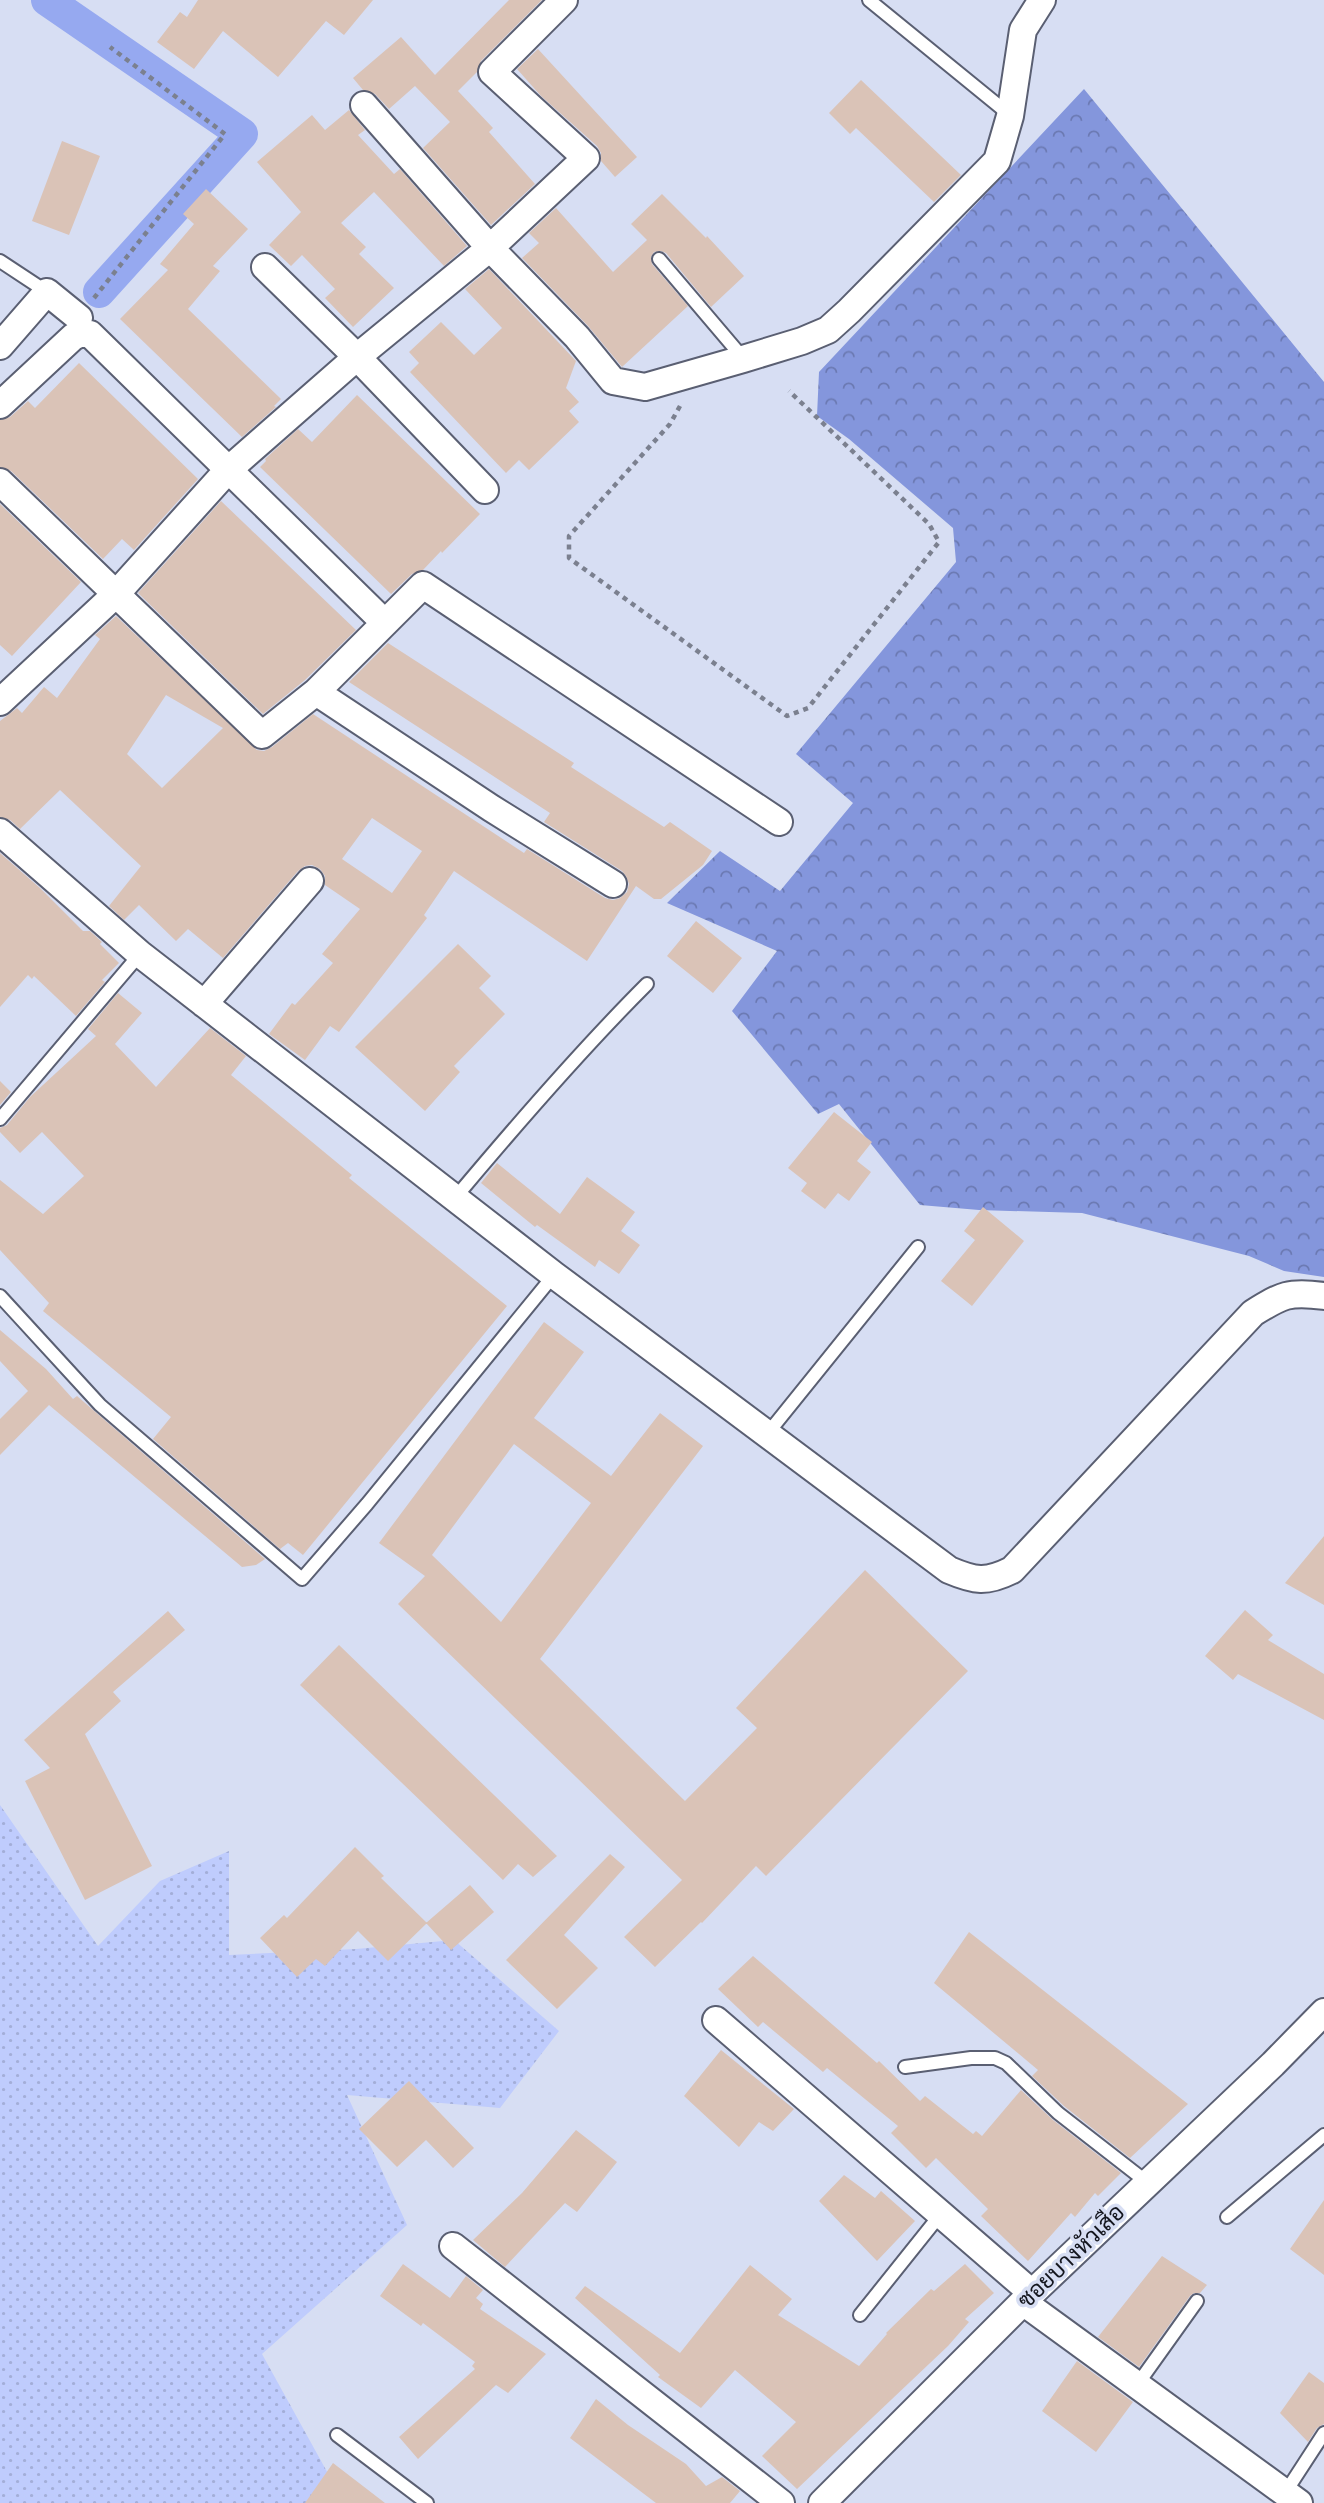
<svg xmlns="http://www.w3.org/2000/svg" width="1324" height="2503" font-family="Spectral,Sarabun,serif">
	<defs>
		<pattern id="green-dots" width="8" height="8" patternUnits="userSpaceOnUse" patternTransform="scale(1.75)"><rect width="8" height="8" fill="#bfccfd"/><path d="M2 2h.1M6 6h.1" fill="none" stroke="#a3aed8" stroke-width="1.8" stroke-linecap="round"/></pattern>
		<pattern id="forest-crowns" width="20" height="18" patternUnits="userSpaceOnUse" patternTransform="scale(1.75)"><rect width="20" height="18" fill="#8496dc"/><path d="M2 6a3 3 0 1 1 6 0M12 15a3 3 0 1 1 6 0" fill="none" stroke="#6b79b2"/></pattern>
	</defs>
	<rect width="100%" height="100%" fill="#d7def3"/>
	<path fill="url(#green-dots)" d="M 0,1805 L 98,1946 L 160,1881 L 229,1851 L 229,1955 L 356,1949 L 454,1940 L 559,2031 L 500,2108 L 347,2095 L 407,2225 L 262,2354 L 336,2488 L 335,2503 L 0,2503 Z"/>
	<path fill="url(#forest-crowns)" d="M 1084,89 L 1324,382 L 1324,1277 L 1284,1271 L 1249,1256 L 1082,1213 L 979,1210 L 920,1205 L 839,1104 L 818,1114 L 732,1011 L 777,951 L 667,903 L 720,851 L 780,891 L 853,803 L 796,754 L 956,562 L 953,528 L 849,439 L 817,416 L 819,372 Z"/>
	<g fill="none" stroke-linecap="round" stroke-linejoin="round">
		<path stroke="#96a9f0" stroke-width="32" d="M 47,0 L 242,134 L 99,292"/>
	</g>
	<path fill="#dac3b7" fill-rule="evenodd" d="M 198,0 L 373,0 L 344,35 L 326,21 L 278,77 L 223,31 L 194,69 L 157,42 L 180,12 L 187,17 Z
		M 509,0 L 542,0 L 481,61 L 477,72 L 458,91 L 493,128 L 489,132 L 535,184 L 491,225 L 423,148 L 450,122 L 415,86 L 389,109 L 375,94 L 363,90 L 353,78 L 401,37 L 435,75 Z
		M 538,49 L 637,157 L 615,177 L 601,161 L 601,153 L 597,146 L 541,96 L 517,69 Z
		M 861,80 L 961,175 L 934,202 L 856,128 L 850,134 L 829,113 Z
		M 349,110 L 365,130 L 358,135 L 394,174 L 400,169 L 467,246 L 444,266 L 374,192 L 341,223 L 366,247 L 359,254 L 394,288 L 353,327 L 325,298 L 335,289 L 302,255 L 291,266 L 269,245 L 301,212 L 257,162 L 312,115 L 325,130 Z
		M 62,141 L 100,156 L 69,235 L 32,221 Z
		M 206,189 L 248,229 L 213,266 L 220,271 L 188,309 L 281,399 L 274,406 L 276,407 L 242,437 L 120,319 L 168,270 L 160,264 L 194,224 L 183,214 Z
		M 662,194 L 706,238 L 707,236 L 744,276 L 711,307 L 666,253 L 661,251 L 654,252 L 651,257 L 652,264 L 688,306 L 622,367 L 588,326 L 522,258 L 539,243 L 529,233 L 556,208 L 613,272 L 647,240 L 631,224 Z
		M 489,269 L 576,361 L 566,388 L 579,402 L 569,411 L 579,422 L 529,470 L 519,460 L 506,473 L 410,372 L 419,363 L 409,352 L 441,322 L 474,355 L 502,328 L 465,289 Z
		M 79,363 L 198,479 L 134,550 L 122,539 L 103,559 L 11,471 L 0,467 L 0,420 L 10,417 L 28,401 L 35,408 Z
		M 357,395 L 480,514 L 442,553 L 441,551 L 423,570 L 412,574 L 391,594 L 260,467 L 266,461 L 265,459 L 298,429 L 312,442 Z
		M 221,501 L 356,630 L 305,680 L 263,714 L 138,593 Z
		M 0,504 L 81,582 L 12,656 L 0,645 Z
		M 116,616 L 257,750 L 264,751 L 272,747 L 313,714 L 524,853 L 527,849 L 605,898 L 613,900 L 620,898 L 627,892 L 629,884 L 626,876 L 622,871 L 544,822 L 550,813 L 349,682 L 388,643 L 574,763 L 571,767 L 622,800 L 664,827 L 670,822 L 712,851 L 703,865 L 661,899 L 654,899 L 636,886 L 587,961 L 454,871 L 424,915 L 427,918 L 339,1032 L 330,1026 L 305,1060 L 269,1034 L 292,1003 L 295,1005 L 333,963 L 322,954 L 360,909 L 325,885 L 325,876 L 320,869 L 312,865 L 305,866 L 298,871 L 223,958 L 188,929 L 176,941 L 139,905 L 124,920 L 109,906 L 141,866 L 60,790 L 20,829 L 10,820 L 0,817 L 0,721 L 17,708 L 22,713 L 44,687 L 57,698 L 100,639 L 95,635 ZM 166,695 L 223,728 L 162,788 L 127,754 ZM 372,818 L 422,851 L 392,893 L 342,859 Z
		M 0,853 L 40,888 L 83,931 L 90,931 L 102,942 L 100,944 L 119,963 L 102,980 L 105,982 L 76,1016 L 34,976 L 32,979 L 28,975 L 0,1007 Z
		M 696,921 L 742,958 L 713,993 L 667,956 Z
		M 458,944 L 491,976 L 479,988 L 505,1014 L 454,1066 L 460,1072 L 425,1111 L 355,1047 Z
		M 118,993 L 142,1013 L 115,1044 L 156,1087 L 210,1028 L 246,1056 L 231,1075 L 352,1175 L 349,1178 L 507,1306 L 303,1555 L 288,1543 L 280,1549 L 153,1439 L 171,1417 L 43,1311 L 49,1303 L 0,1250 L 0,1180 L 43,1214 L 84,1176 L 42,1132 L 20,1153 L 0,1132 L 0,1128 L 7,1125 L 30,1097 L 96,1036 L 88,1029 Z
		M 0,1081 L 11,1092 L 0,1105 Z
		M 834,1112 L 872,1142 L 857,1161 L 871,1172 L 849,1201 L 838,1193 L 825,1209 L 801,1191 L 807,1183 L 788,1168 Z
		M 497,1163 L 560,1214 L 587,1177 L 635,1212 L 621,1231 L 640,1245 L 619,1274 L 599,1260 L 595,1267 L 537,1225 L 535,1227 L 481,1183 Z
		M 983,1207 L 1024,1241 L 972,1306 L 941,1281 L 975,1240 L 964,1231 Z
		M 544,1322 L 584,1352 L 534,1418 L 611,1476 L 660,1413 L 703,1446 L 540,1659 L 685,1801 L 757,1728 L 736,1708 L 865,1570 L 968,1671 L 766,1876 L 756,1866 L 702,1923 L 701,1922 L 655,1967 L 624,1937 L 682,1880 L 398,1604 L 425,1576 L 379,1543 ZM 514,1444 L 591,1503 L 501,1622 L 432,1555 Z
		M 0,1330 L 46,1369 L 73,1399 L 77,1396 L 265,1559 L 256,1565 L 242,1567 L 49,1405 L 0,1455 L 0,1419 L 28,1391 L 0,1361 Z
		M 1324,1536 L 1324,1605 L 1285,1583 Z
		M 1245,1610 L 1273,1635 L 1268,1640 L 1324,1674 L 1324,1720 L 1238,1674 L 1233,1680 L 1205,1656 Z
		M 168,1611 L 185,1630 L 113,1692 L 121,1701 L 85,1734 L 152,1866 L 85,1900 L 25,1781 L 50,1768 L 24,1740 Z
		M 339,1645 L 557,1856 L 533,1877 L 518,1864 L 503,1880 L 300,1685 Z
		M 355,1847 L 384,1876 L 381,1878 L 427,1923 L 388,1961 L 358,1931 L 325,1966 L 316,1959 L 297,1977 L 260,1938 L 284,1915 L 287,1918 Z
		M 610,1854 L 625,1867 L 564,1935 L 598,1968 L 557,2009 L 506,1960 Z
		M 470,1885 L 494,1912 L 451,1950 L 426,1923 Z
		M 969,1932 L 1188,2104 L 1130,2158 L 1064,2106 L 1032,2076 L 1038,2070 L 934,1983 Z
		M 753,1956 L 877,2063 L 879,2061 L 920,2101 L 925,2096 L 973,2134 L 976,2131 L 982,2136 L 1021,2090 L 1053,2120 L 1121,2173 L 1098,2196 L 1095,2193 L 1075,2217 L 1071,2213 L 1028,2261 L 981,2216 L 988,2209 L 936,2158 L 926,2168 L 891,2133 L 898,2126 L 827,2068 L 823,2072 L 763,2022 L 758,2027 L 718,1989 Z
		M 721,2050 L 794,2109 L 773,2131 L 759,2122 L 739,2147 L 684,2096 Z
		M 409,2081 L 474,2148 L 453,2168 L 426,2140 L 397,2167 L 359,2129 Z
		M 576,2130 L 617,2162 L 577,2212 L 565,2203 L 505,2267 L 473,2240 L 522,2193 Z
		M 844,2175 L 875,2198 L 881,2191 L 915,2221 L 877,2261 L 819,2201 Z
		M 1324,2200 L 1324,2275 L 1290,2249 Z
		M 1162,2256 L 1207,2285 L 1200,2293 L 1194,2293 L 1190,2296 L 1139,2367 L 1098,2337 Z
		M 403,2264 L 450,2298 L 466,2276 L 483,2290 L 476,2298 L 483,2304 L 480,2309 L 546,2354 L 508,2393 L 496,2385 L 418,2459 L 399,2437 L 475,2369 L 472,2366 L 475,2362 L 423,2323 L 421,2326 L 380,2296 Z
		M 965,2264 L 994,2293 L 965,2319 L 969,2322 L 948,2346 L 797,2489 L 762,2456 L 796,2422 L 735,2370 L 701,2408 L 658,2377 L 660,2375 L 575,2298 L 585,2286 L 680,2353 L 750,2265 L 792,2299 L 778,2315 L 859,2366 L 887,2334 L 886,2333 L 931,2289 L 934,2291 Z
		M 1077,2361 L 1133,2402 L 1096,2452 L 1042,2411 Z
		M 1309,2372 L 1324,2383 L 1324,2424 L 1317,2428 L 1308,2442 L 1280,2413 Z
		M 596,2399 L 628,2425 L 686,2464 L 706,2486 L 722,2477 L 740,2491 L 730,2503 L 656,2503 L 570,2438 Z
		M 333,2463 L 385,2503 L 305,2503 Z"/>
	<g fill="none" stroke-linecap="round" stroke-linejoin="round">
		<defs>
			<path id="lane" d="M 869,0 L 1010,115
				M 659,259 L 743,358
				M 0,261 L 47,292
				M 0,1119 L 140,954
				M 455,1198 C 517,1124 579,1052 647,984
				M 0,1296 L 100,1405 L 302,1579 L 367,1504 L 554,1275
				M 768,1433 L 918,1247
				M 905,2067 L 971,2058 L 995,2058 L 1006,2063 L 1058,2113 L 1148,2183
				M 1227,2217 L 1324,2135
				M 860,2315 L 940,2215
				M 1137,2385 L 1197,2301
				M 337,2435 L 427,2503
				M 1285,2493 L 1324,2433"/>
			<path id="street" d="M 364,105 L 490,248 L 577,337 L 613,381 L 645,387 L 743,359 L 802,341 L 828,330 L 849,311 L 997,161 L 1010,116 L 1023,30 L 1042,0
				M 265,267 L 357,357 L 485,490
				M 0,346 L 47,292 L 79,318
				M 0,405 L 73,337 L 79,334 L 90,334 L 385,623
				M 0,482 L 262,735 L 316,692 L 423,585 L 779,822
				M 316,692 L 491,808 L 613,884
				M 0,702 L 116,594 L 227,471 L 357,357 L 490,248 L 586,158 L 492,72 L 564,0
				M 0,832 L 140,954 L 554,1275 L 949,1570 C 975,1581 986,1583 1012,1570 L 1253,1313 C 1282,1295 1289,1291 1324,1296
				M 204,1004 L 310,881
				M 716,2020 L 1032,2293
				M 453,2246 L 781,2503
				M 1023,2302 L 1299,2503
				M 822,2503 L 1032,2293 L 1273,2064 L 1324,2012"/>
		</defs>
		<use href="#lane" stroke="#5a5f72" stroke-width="16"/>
		<use href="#street" stroke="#5a5f72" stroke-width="30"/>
		<path stroke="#7b808f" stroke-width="4.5" stroke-dasharray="5 5" stroke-linecap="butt" d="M 94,298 L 225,134 L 110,47
			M 680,406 L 670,424 L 569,536 L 569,558 L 787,716 L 808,708 L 939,542 L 929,524 L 789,391"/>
		<use href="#lane" stroke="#fff" stroke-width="12"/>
		<use href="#street" stroke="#fff" stroke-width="26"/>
	</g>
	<g text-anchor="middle" stroke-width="7" stroke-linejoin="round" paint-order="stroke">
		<g font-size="23" fill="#14161e" stroke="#d7def3">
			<text transform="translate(1071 2256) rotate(-44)" y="8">ซอยบางหัวเสือ</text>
		</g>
	</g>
</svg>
